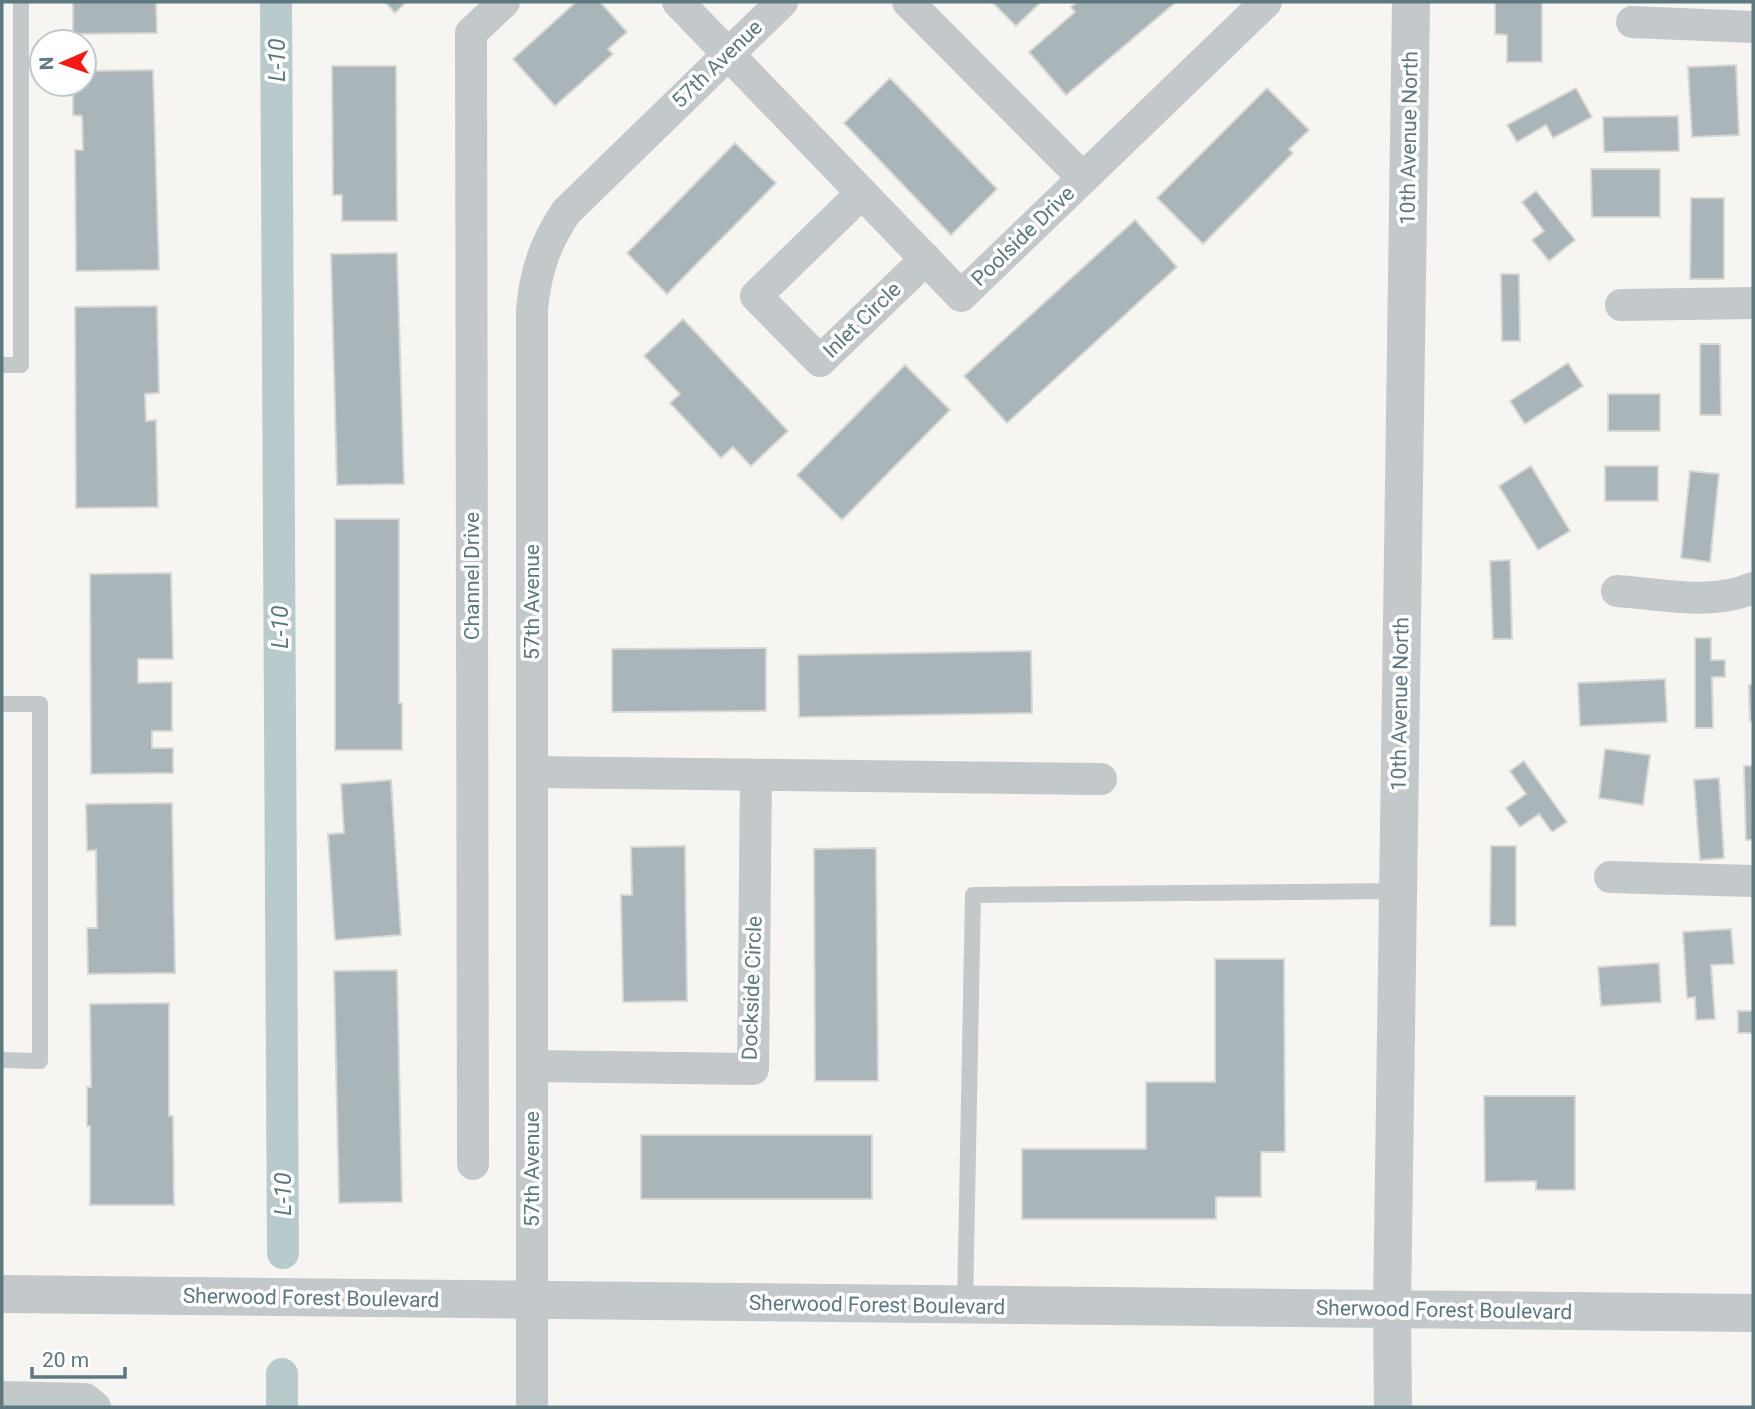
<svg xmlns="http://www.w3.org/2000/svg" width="1755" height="1409" font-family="Roboto,sans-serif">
	<rect width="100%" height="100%" fill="#f6f5f2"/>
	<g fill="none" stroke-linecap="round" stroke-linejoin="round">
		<path stroke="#b8cacb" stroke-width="32" d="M 276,2 L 283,1253
			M 282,1374 L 282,1407"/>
	</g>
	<path fill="#a9b5b8" stroke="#d7d7d4" stroke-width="2" d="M 73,2 L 156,2 L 157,33 L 73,34 Z
		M 385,2 L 406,2 L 395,13 Z
		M 576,2 L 600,2 L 627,32 L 608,49 L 613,54 L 555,106 L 513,59 Z
		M 992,2 L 1041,2 L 1016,26 Z
		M 1077,2 L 1176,2 L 1066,95 L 1029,52 L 1075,12 L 1071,7 Z
		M 1495,2 L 1542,2 L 1542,62 L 1507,62 L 1507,35 L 1495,34 Z
		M 1736,65 L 1739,135 L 1692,137 L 1688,67 Z
		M 332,66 L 396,66 L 397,221 L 342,221 L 342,195 L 333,195 Z
		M 153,70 L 159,270 L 76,271 L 75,150 L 83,150 L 82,116 L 73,115 L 73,84 L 84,84 L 84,71 Z
		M 890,78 L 997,189 L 951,235 L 844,123 Z
		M 1267,88 L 1309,130 L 1289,149 L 1293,153 L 1203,244 L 1157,198 Z
		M 1576,88 L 1592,117 L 1553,138 L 1546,125 L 1517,142 L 1507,125 Z
		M 1678,116 L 1679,151 L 1604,152 L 1603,117 Z
		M 735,143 L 776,183 L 667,294 L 627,253 Z
		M 1591,169 L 1660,169 L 1660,217 L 1592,217 Z
		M 1536,191 L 1575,240 L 1549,261 L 1532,240 L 1544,231 L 1522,202 Z
		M 1691,198 L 1724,198 L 1724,279 L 1690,279 Z
		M 1135,220 L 1177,267 L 1007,423 L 964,376 Z
		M 397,253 L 404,484 L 337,485 L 331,254 Z
		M 1501,274 L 1519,274 L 1520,341 L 1502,341 Z
		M 157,306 L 159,393 L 145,394 L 146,421 L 156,420 L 158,507 L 76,508 L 75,307 Z
		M 683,319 L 788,431 L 751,466 L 733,447 L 721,458 L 670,403 L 680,394 L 644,356 Z
		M 1700,344 L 1720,344 L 1721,415 L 1700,415 Z
		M 1568,363 L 1583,386 L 1525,424 L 1510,401 Z
		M 905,365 L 950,410 L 842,520 L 797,475 Z
		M 1608,394 L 1660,394 L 1660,431 L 1608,431 Z
		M 1531,466 L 1570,531 L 1538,550 L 1499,486 Z
		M 1605,466 L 1658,466 L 1658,501 L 1605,501 Z
		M 1690,471 L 1719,474 L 1710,562 L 1681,558 Z
		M 335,519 L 399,519 L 399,703 L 402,703 L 402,750 L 335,750 Z
		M 1510,560 L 1512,639 L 1493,639 L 1490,561 Z
		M 171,573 L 173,659 L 138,659 L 138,683 L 172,682 L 172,731 L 152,731 L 152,748 L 173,748 L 173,773 L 91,774 L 90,574 Z
		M 1695,638 L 1711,638 L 1711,660 L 1725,660 L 1725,677 L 1712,677 L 1713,728 L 1695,728 Z
		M 766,648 L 766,711 L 612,712 L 612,649 Z
		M 1031,651 L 1032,713 L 799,717 L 798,655 Z
		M 1665,679 L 1667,722 L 1580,726 L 1578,683 Z
		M 1749,685 L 1753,685 L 1753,721 L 1750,721 Z
		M 1605,749 L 1650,755 L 1643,805 L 1599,798 Z
		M 1524,761 L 1567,822 L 1552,832 L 1539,814 L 1520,827 L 1506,808 L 1526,794 L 1510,771 Z
		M 1744,766 L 1753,766 L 1753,840 L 1746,840 Z
		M 1719,778 L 1724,858 L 1700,860 L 1694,780 Z
		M 391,780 L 401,935 L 335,940 L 328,834 L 344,833 L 341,784 Z
		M 172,803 L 175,973 L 88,974 L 87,928 L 97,928 L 96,850 L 87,851 L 86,804 Z
		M 685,846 L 687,1001 L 623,1002 L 621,895 L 632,895 L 631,847 Z
		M 1491,846 L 1516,846 L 1516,926 L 1490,926 Z
		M 876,848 L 878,1081 L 815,1081 L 814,849 Z
		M 1731,929 L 1734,964 L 1711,965 L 1715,1019 L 1696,1020 L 1695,997 L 1687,998 L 1683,932 Z
		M 1215,959 L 1284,959 L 1285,1152 L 1261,1152 L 1261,1197 L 1216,1197 L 1216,1219 L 1022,1219 L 1022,1149 L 1146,1149 L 1146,1082 L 1215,1082 Z
		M 1659,963 L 1661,1002 L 1601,1006 L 1598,967 Z
		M 397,970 L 402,1202 L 339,1203 L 334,971 Z
		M 169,1003 L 169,1116 L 173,1116 L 174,1205 L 90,1205 L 90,1126 L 87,1126 L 87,1087 L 91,1087 L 90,1004 Z
		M 1738,1011 L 1753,1011 L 1753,1033 L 1738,1033 Z
		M 1484,1096 L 1575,1096 L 1575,1190 L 1536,1190 L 1536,1181 L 1485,1182 Z
		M 641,1135 L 872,1135 L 872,1199 L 641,1199 Z"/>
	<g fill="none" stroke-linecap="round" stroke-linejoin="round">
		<path stroke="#c3c9cb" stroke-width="16" d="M 2,365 L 21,365 L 21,2
			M 2,704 L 40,704 L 40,1061 L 2,1060
			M 965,1305 L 973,895 L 1398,891"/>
		<path stroke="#c3c9cb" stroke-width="32" d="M 678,2 L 961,296 L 1266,2
			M 908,2 L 1083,178
			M 1632,22 L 1753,27
			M 862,193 L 756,296 L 820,361 L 926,259
			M 1621,305 L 1753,303
			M 1617,591 C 1661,594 1711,606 1753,588
			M 532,772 L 1101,779
			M 1610,877 L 1753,881
			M 532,1066 L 753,1069 L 756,775
			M 473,1164 L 471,33 L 504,2
			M 2,1397 L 85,1399 L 95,1407
			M 532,1407 L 532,310 C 535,273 545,243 566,212 L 782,2"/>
		<path stroke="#c3c9cb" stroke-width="38" d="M 2,1294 L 1753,1313
			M 1393,1407 L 1392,1309 L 1411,2"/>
	</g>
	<g text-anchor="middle" stroke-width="7" stroke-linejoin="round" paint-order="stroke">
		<g font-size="21" fill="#5e7880" stroke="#fff">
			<text transform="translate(717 64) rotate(-44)" y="7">57th Avenue</text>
			<text transform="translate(1409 138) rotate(-89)" y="7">10th Avenue North</text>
			<text transform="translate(1023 236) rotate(-44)" y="7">Poolside Drive</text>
			<text transform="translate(862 320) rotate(-44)" y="7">Inlet Circle</text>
			<text transform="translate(472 576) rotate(-90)" y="7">Channel Drive</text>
			<text transform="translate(532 602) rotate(-90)" y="7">57th Avenue</text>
			<text transform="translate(1400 704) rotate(-89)" y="7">10th Avenue North</text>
			<text transform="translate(752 988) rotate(-88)" y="7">Dockside Circle</text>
			<text transform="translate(532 1169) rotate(-90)" y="7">57th Avenue</text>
			<text transform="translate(311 1298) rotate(1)" y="7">Sherwood Forest Boulevard</text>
			<text transform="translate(877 1305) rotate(1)" y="7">Sherwood Forest Boulevard</text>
			<text transform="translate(1444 1310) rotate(1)" y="7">Sherwood Forest Boulevard</text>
		</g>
		<g font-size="23" font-style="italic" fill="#58797c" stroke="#fff">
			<text transform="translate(277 60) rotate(-90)" y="8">L-10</text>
			<text transform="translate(280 627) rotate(-90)" y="8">L-10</text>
			<text transform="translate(283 1194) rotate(-90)" y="8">L-10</text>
		</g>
	</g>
	<rect width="1755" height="1409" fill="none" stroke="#5e7880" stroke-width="7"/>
	<g transform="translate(63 63) rotate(268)"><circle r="33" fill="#ffffff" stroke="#bfc9cc" stroke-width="2"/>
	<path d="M0-5L12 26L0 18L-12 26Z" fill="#f41a13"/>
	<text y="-10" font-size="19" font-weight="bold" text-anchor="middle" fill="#5e7880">N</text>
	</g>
	<path d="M32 1367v10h93v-10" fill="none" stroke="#5e7880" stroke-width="3.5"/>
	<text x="42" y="1367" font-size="21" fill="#5e7880" stroke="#ffffff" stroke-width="5" paint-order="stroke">20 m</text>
</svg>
